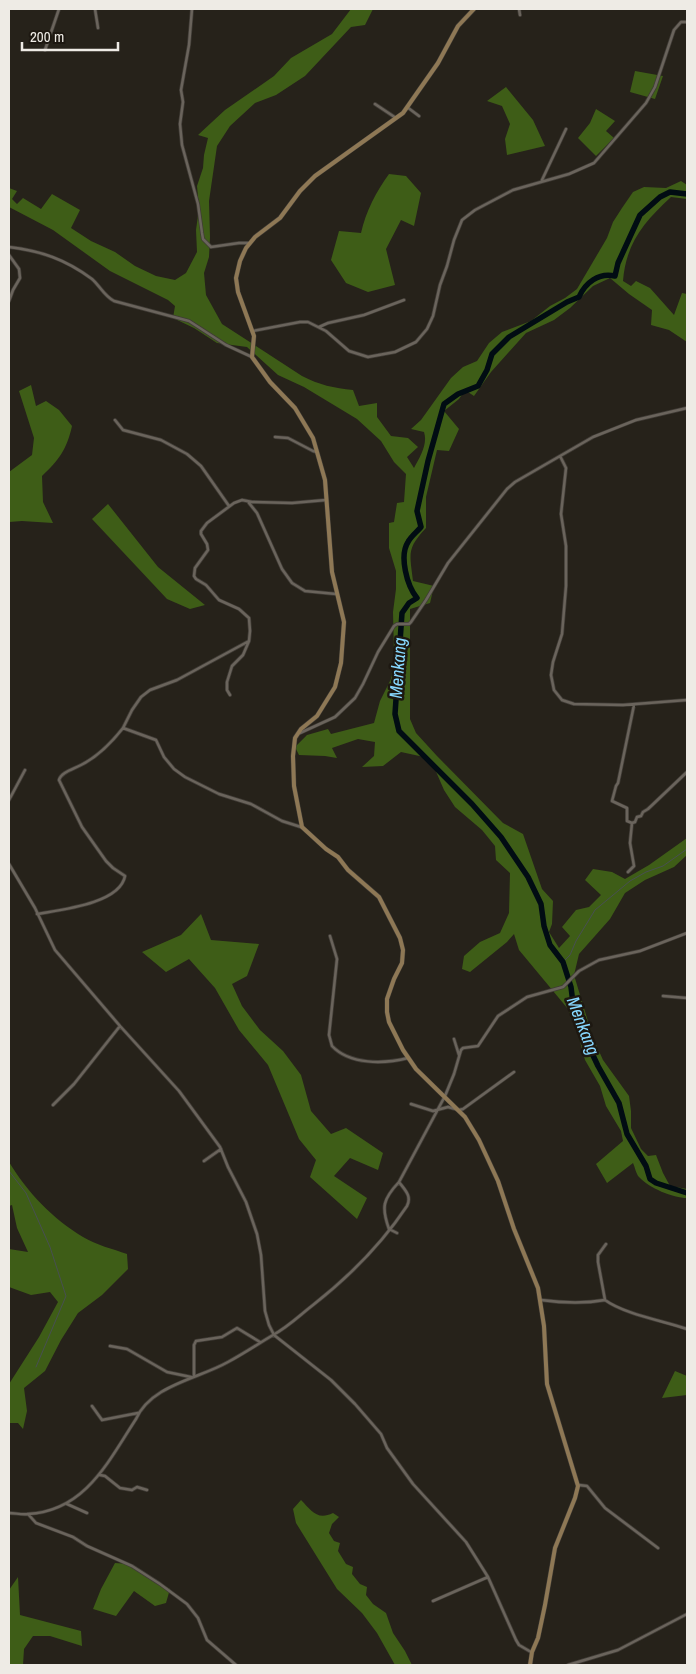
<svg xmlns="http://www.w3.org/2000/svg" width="696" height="1674" font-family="'Archivo Narrow',sans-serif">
	<rect width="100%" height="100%" fill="#26221a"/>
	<path fill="#3e5d17" d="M 351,9 L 373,9 L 365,25 L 351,27 L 305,76 L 276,95 L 255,103 L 230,126 L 217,146 L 209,201 L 210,237 L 209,257 L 204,273 L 206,295 L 222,324 L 302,376 C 319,385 334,388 353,390 L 359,406 L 377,403 L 377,417 L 391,436 L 408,438 L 418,447 L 407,457 L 414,468 C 420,457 428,444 424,432 L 411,429 L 421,420 L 451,378 L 463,367 L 477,361 L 489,343 L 502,332 L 531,321 L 550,306 L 565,298 L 577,289 L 607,238 L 613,222 L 622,208 L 633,192 L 644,187 L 666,188 L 681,181 L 687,185 L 687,199 L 671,197 C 644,222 626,243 623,281 L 631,286 L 636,281 L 650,288 L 674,315 L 682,293 L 687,294 L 687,342 L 669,330 L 651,325 L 652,310 L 629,294 L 610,278 L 593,286 L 570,308 L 554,320 L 526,333 L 491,372 L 474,396 L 465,390 L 459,399 L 444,411 L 459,429 L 449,451 L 437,450 L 426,497 L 426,528 C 406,549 410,554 413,581 L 434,586 L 430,603 L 410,609 L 410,719 L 416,733 L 437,756 L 503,823 L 523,834 L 542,889 L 553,901 L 552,924 L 549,932 L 559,948 L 570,936 L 562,927 L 576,910 L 589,907 L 601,895 L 585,880 L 593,869 L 612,872 L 625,879 L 649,865 L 687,838 L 687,855 L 674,867 L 645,880 L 625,893 L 610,919 L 579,954 L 574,975 L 593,1038 L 603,1060 L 629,1096 L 631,1111 L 631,1128 L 641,1149 L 648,1156 L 656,1155 L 663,1173 L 670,1186 L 687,1189 L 687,1198 C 673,1198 649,1188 639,1177 C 636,1174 635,1167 633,1163 L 607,1183 L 596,1164 L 623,1141 L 621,1131 L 606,1106 L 600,1086 L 585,1060 L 576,1027 L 568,1009 L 519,950 L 514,934 L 507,942 L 470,972 L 462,969 L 464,956 L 480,942 L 500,933 L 509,913 L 510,873 L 496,860 L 495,846 L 482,830 L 455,807 L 444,790 L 434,767 L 424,757 L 401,752 L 383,766 L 362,767 L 374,756 L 375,742 L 358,739 L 332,748 L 337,758 L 325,756 L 299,755 L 295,747 L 307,735 L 328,729 L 331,734 L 374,723 L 380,701 L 391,679 L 394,655 L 393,612 L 396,589 L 396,571 L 389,548 L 389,523 L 394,522 L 397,503 L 404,502 L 406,474 L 394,462 L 381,441 L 357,419 L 304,387 L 278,375 L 247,347 L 217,343 L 194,328 L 173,318 L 175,306 L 168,300 L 110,271 L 53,230 L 9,207 L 9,188 L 17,191 L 12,199 L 17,204 L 23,198 L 41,209 L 52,194 L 80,210 L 71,228 L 91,241 L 115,252 L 135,266 L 156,276 L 175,280 L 186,273 L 197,252 L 196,230 L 199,208 L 197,186 L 203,168 L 204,155 L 208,138 L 198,135 L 225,110 L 274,76 L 291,58 L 332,34 Z
		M 635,71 L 663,76 L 655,99 L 630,92 Z
		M 506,87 L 533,120 L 545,146 L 507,155 L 505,139 L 510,124 L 502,106 L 487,101 Z
		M 596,109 L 615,121 L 606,131 L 614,138 L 596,156 L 578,138 L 590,123 Z
		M 389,174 L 406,176 L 421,193 L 414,226 L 401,220 L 386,249 L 395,285 L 368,292 L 346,283 L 331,260 L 339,231 L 361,233 C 366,211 376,192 389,174 Z
		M 31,385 L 36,406 L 46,401 L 59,410 L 72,426 C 67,449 59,460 42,476 L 43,502 L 53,523 L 22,521 L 9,522 L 9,472 L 32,455 L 34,438 L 19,391 Z
		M 108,504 L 158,567 L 205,605 L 190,609 L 167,599 L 92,519 Z
		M 201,914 L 211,940 L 259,944 L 247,976 L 232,984 L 242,1006 L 260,1030 L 283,1051 L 301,1075 L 311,1111 L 331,1134 L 346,1128 L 383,1153 L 378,1170 L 350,1158 L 334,1176 L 367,1198 L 357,1219 L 310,1177 L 316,1160 L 299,1139 L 268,1065 L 239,1030 L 215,988 L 189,959 L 166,972 L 142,952 L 181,935 Z
		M 9,1162 C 27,1192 53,1219 83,1237 C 96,1245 113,1249 127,1254 L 128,1269 L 102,1295 L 78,1313 L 61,1340 L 45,1371 L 24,1388 L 27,1411 L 23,1429 L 18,1423 L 9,1423 L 9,1384 L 39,1337 L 58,1302 L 50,1292 L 31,1295 L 9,1287 L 9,1249 L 28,1252 L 17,1228 L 12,1205 L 9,1206 Z
		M 675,1371 L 687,1376 L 687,1395 L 662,1398 Z
		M 301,1500 C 311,1510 317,1521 333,1513 L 339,1517 L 332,1524 L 329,1533 L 334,1541 L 340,1543 L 338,1551 L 346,1564 L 353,1567 L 352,1574 L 360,1584 L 367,1587 L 366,1595 L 373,1604 L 386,1613 L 393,1633 L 405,1651 L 412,1665 L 395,1665 L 377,1633 L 362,1613 L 337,1589 L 296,1523 L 293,1509 Z
		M 115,1563 L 130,1564 L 170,1589 L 166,1603 L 155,1606 L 134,1591 L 116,1616 L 93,1609 L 101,1589 Z
		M 18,1577 L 20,1615 L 81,1631 L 82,1646 L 50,1636 L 33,1636 L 24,1649 L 23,1665 L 9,1665 L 9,1590 Z"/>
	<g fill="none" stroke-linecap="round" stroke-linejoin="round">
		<path stroke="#484f52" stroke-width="1" d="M 563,962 L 570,955 L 576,941 L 595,910 L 630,881 L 646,872 L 663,866 L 687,849
			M 9,1171 L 26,1193 L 50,1247 L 66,1296 L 36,1367"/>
		<path stroke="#010c13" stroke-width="5.5" d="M 687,194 L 670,192 L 660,197 L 640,215 L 618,263 L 615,276 C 599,272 585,283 579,297 L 567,302 L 509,337 L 492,354 L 487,370 L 478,386 L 458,394 L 444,404 L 428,461 L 417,511 L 421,527 C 417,532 411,536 408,542 C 399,556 407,586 417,598 L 409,603 L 402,613 L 395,714 L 399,731 L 472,804 L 501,837 L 528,877 L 541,904 L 544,926 L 550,945 L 563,962 L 571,987 L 573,1003 L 583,1018 L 590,1049 L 598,1066 L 619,1103 L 627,1134 L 646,1166 L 650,1179 L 656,1183 L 687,1193"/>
		<defs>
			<path id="street" d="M 95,9 L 98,28
				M 192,9 L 189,45 L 181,90 L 183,102 L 180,124 L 182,145 L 198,204 L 202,233 L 203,239 L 211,247 L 239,243 L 250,243
				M 519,9 L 520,15
				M 45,50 L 59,9
				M 375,104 L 396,118
				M 407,107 L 419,116
				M 542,180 L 566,129
				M 9,247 C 41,251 65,259 92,279 C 100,286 104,296 114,301 L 189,321 L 226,345 L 252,357
				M 9,255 L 19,269 L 20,278 L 13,290 L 9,301
				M 319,327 L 328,323 L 364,315 L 404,300
				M 253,331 L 300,322 L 308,322 L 326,331 L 349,351 L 368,357 L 395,352 L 416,342 L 427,329 L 433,316 L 440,285 L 447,266 L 454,240 L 462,220 L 475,210 L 513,190 L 569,174 L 594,163 L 646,103 L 655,87 L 674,30 L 681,22 L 687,22
				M 115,420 L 123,430 L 161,440 L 187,454 L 201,466 L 229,506
				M 275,437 L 288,438 L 313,451 L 317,452
				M 560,456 L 566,468 L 561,514 L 566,546 L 566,586 L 562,634 L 553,662 L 551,675 L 554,690 L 562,700 L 574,704 L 623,705 L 687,700
				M 249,503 L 257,513 L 282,569 L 292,583 L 305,591 L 336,594
				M 249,641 L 177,680 L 150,690 L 141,697 L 132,710 L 123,728 L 156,740 L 164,757 L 174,769 L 185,777 L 219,794 L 251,804 L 282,821 L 301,827
				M 230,695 L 227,690 L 227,682 L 232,666 L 243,655 L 249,641 L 250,631 L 249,618 L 239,609 L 219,600 L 206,585 L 196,579 L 194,576 L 195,568 L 208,550 L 207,544 L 201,534 L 201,531 L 207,523 L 234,503 L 242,500 L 252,502 L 292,503 L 326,500
				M 300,733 L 335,717 L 355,698 L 363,684 L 378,652 L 394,626 L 397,624 L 409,624 L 411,622 L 426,600 L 448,563 L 507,489 L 515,482 L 593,437 L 636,420 L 687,408
				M 9,800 L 25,770
				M 632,823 L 627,821 L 627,808 L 612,801 L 616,786 L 618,783 L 634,705
				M 9,864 L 35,908 L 55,950 L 120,1026 L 179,1091 L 220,1147 L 228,1167 L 246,1202 L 257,1234 L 261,1255 L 265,1311 L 269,1325 L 274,1335 L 331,1380 L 355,1404 L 381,1434 L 387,1448 L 413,1484 L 466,1542 L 488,1577 L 516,1640 L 519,1645 L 531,1652
				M 628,872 L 634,866 L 630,843 L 632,823 L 635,822 L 637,817 L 641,816 L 643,812 L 648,809 L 687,772
				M 37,914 C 59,910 120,904 125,876 L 113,868 L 106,861 L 82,827 L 59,780 C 61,772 74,769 81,765 C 97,757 112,742 123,728
				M 330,936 L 337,959 L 329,1035 L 332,1046 C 350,1065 384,1064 408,1058
				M 663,996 L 687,998
				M 454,1039 L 459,1055
				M 411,1104 L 433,1111 L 448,1107 L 459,1110 L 463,1109 L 514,1072
				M 53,1105 L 74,1084 L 120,1026
				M 204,1161 L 221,1149
				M 397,1233 L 389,1229 C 381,1207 383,1199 399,1182
				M 541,1300 C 563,1303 583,1304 605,1300 C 624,1314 664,1321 687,1329
				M 605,1300 L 598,1262 L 598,1255 L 606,1244
				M 110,1346 L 127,1349 L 167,1372 L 191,1377
				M 194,1376 L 194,1345 L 196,1341 L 222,1337 L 237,1328 L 260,1342
				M 92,1406 L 102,1420 L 138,1413
				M 100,1475 L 105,1476 L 120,1488 L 132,1490 L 137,1487 L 147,1490
				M 579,1485 L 587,1486 L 605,1508 L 658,1548
				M 67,1504 L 87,1513
				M 9,1513 C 15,1513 22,1515 28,1514 C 85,1511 108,1462 136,1419 C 151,1385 198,1379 228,1362 C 243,1354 258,1344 273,1335 C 288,1327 300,1315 313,1305 C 350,1276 381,1245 407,1206 C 412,1196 405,1190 399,1182 L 445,1096 L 454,1074 L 461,1050 L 463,1048 L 478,1046 L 498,1016 L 527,997 L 563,987 L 579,971 L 599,960 L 640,951 L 687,933
				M 28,1514 L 36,1523 L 73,1537 L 87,1546 L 132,1566 L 160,1584 L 187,1604 L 198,1618 L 207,1640 L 236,1665
				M 433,1601 L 488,1577
				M 568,1665 L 618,1650 L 687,1614"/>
			<path id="secondary" d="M 474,9 L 458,26 L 438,63 L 403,113 L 315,176 L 300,191 L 280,218 L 255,237 L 246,248 L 240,261 L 236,278 L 238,292 L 254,336 L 252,357 L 270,382 L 295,408 L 313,438 L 325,480 L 332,572 L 344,622 L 341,663 L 335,687 L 317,716 L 301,729 L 295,738 L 293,756 L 294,786 L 302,827 L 326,849 L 338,857 L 348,870 L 379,897 L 400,938 L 403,950 L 402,963 L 394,979 L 387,999 L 387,1012 L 389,1022 L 403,1050 L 416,1069 L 465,1117 L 479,1140 L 498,1181 L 514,1229 L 538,1288 L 544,1326 L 547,1384 L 578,1486 L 575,1498 L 555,1548 L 545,1605 L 538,1638 L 532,1652 L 530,1665"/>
		</defs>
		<use href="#street" stroke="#403c36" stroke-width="4"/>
		<use href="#secondary" stroke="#403c36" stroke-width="5"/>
		<use href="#street" stroke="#6a645c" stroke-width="2.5"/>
		<use href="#secondary" stroke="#8e7855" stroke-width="4"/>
	</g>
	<g text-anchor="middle" stroke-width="5" stroke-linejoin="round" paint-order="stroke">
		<g font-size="18" font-style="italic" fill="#87d7fe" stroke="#1d1811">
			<text transform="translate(398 668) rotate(-86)" y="6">Menkang</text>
			<text transform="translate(583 1026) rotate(69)" y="6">Menkang</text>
		</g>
	</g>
	<rect width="696" height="1674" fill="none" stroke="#eeebe5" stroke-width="20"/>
	<path d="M22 42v8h96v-8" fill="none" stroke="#eeebe5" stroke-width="2.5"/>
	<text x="30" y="42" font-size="15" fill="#eeebe5" stroke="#1d1811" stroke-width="4" paint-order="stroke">200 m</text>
</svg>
